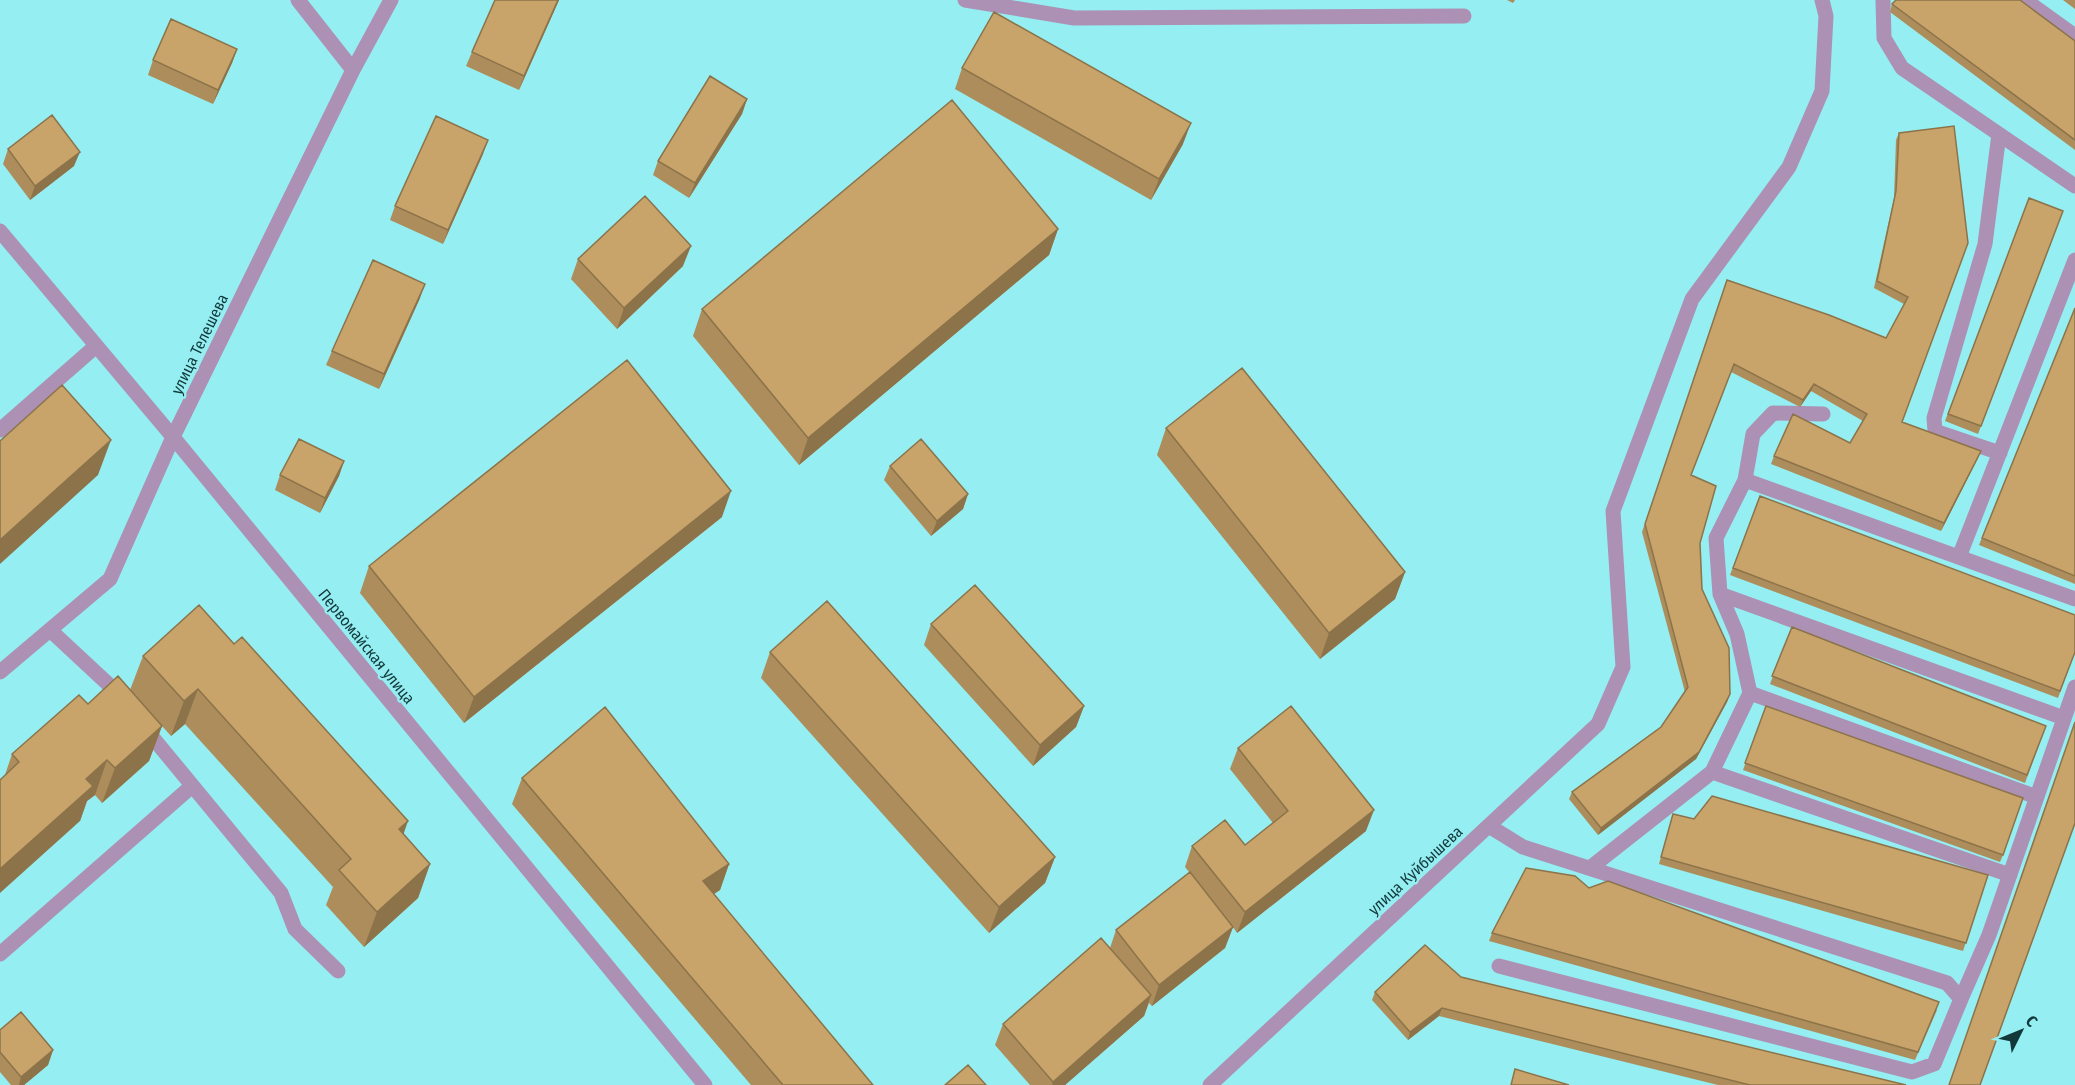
<svg xmlns="http://www.w3.org/2000/svg" width="2075" height="1085" font-family="'Fira Sans Condensed',sans-serif">
	<rect width="100%" height="100%" fill="#95eef1"/>
	<g fill="none" stroke-linecap="round" stroke-linejoin="round">
		<path stroke="#ac91b4" stroke-width="15" d="M 298,0 L 353,70
			M 965,0 L 1074,18 L 1464,16
			M 1883,0 L 1884,38 L 1902,68 L 2075,186
			M 2025,0 L 2075,36
			M 1999,134 L 1985,244 L 1934,418 L 1935,431 L 2000,453
			M 0,231 L 173,437 L 705,1085
			M 0,430 L 96,346
			M 1745,480 L 2075,599
			M 1959,557 L 2075,260
			M 1720,594 L 2064,718
			M 50,630 L 107,683 L 121,699
			M 0,672 L 110,579 L 173,437 L 353,70 L 391,0
			M 1750,693 L 2037,797
			M 144,727 L 281,893 L 295,929 L 338,971
			M 1712,772 L 2010,875
			M 1489,826 L 1523,847 L 1947,983 L 1961,999 L 1934,1064 L 1912,1072 L 1499,966
			M 1590,868 L 1712,772 L 1750,693 L 1737,634 L 1720,594 L 1716,538 L 1745,480 L 1753,434 L 1773,413 L 1823,414
			M 0,954 L 192,786
			M 1961,999 L 1989,935 L 2075,687
			M 1210,1085 L 1598,724 L 1623,667 L 1613,511 L 1692,299 L 1789,167 L 1822,91 L 1826,16 L 1822,0"/>
	</g>
	<path fill="#ac8d5b" d="M 495,0 L 559,0 L 519,90 L 466,66 L 472,52 Z
		M 1507,0 L 1515,0 L 1513,3 Z
		M 2063,0 L 2075,0 L 2075,9 Z
		M 1892,4 L 2075,41 L 2075,150 L 1890,12 Z
		M 237,49 L 232,63 L 213,104 L 148,75 L 153,60 Z
		M 962,68 L 1183,144 L 1151,200 L 955,89 Z
		M 747,99 L 742,114 L 689,198 L 653,175 L 658,161 Z
		M 1954,126 L 1902,422 L 1978,458 L 1941,531 L 1771,464 L 1774,456 L 1850,443 L 1863,421 L 1811,391 L 1800,407 L 1731,372 L 1691,475 L 1700,543 L 1702,589 L 1730,694 L 1727,702 L 1696,759 L 1598,835 L 1569,799 L 1572,792 L 1661,727 L 1685,692 L 1642,532 L 1727,280 L 1886,338 L 1904,304 L 1874,288 L 1894,198 L 1896,140 L 1899,133 Z
		M 8,149 L 74,166 L 30,200 L 3,164 Z
		M 483,154 L 443,244 L 390,220 L 395,206 Z
		M 2029,198 L 2063,211 L 1978,434 L 1945,421 Z
		M 1058,229 L 1049,255 L 799,465 L 693,336 L 702,309 Z
		M 578,259 L 683,266 L 617,329 L 571,279 Z
		M 420,298 L 379,389 L 326,365 L 332,351 Z
		M 2075,308 L 2075,584 L 1979,545 Z
		M 1166,428 L 1405,572 L 1395,599 L 1320,659 L 1157,455 Z
		M 344,461 L 339,476 L 320,513 L 275,490 L 280,475 Z
		M 890,466 L 968,494 L 963,509 L 931,536 L 884,480 Z
		M 1760,496 L 2075,652 L 2058,698 L 1730,575 Z
		M 722,517 L 464,723 L 360,593 L 369,566 Z
		M 199,605 L 430,864 L 418,898 L 364,947 L 326,905 L 333,887 L 185,724 L 171,736 L 162,726 L 149,761 L 102,803 L 95,795 L 87,801 L 80,821 L 5,775 L 12,754 L 88,704 L 130,690 L 143,656 Z
		M 931,624 L 1084,706 L 1076,727 L 1033,766 L 924,645 Z
		M 1792,627 L 2046,726 L 2025,783 L 1770,684 Z
		M 770,652 L 1055,857 L 1045,883 L 989,933 L 761,678 Z
		M 1766,706 L 2003,855 L 2000,862 L 1743,770 Z
		M 1238,748 L 1366,831 L 1237,933 L 1233,927 L 1225,948 L 1152,1006 L 1149,1003 L 1144,1016 L 1065,1085 L 1030,1085 L 995,1045 L 1003,1024 L 1110,948 L 1116,930 L 1189,872 L 1185,867 L 1192,846 L 1245,845 L 1273,823 L 1230,769 Z
		M 522,778 L 729,864 L 720,890 L 714,894 L 873,1085 L 751,1085 L 512,804 Z
		M 1673,814 L 1694,819 L 1988,875 L 1963,951 L 1659,864 Z
		M 1589,888 L 1937,1010 L 1915,1060 L 1489,941 L 1492,933 Z
		M 1461,977 L 1906,1085 L 1718,1085 L 1439,1016 L 1408,1040 L 1372,1000 L 1375,992 Z
		M 0,1030 L 53,1050 L 48,1065 L 24,1085 L 11,1085 L 0,1072 Z"/>
	<path fill="#8c734a" d="M 558,0 L 559,0 L 519,90 L 524,76 Z
		M 237,49 L 232,63 L 213,104 L 218,90 Z
		M 747,99 L 742,114 L 689,198 L 695,183 Z
		M 1191,123 L 1183,144 L 1151,200 L 1159,179 Z
		M 488,140 L 483,154 L 443,244 L 448,230 Z
		M 80,152 L 74,166 L 30,200 L 35,186 Z
		M 1058,229 L 1049,255 L 799,465 L 808,438 Z
		M 691,246 L 683,266 L 617,329 L 624,308 Z
		M 425,284 L 420,298 L 379,389 L 384,374 Z
		M 1814,384 L 1811,391 L 1800,407 L 1803,400 Z
		M 111,440 L 98,475 L 0,564 L 0,540 Z
		M 1981,451 L 1978,458 L 1941,531 L 1944,523 Z
		M 344,461 L 339,476 L 320,513 L 325,498 Z
		M 731,491 L 722,517 L 464,723 L 474,697 Z
		M 968,494 L 963,509 L 931,536 L 937,521 Z
		M 1405,572 L 1395,599 L 1320,659 L 1329,633 Z
		M 198,689 L 185,724 L 171,736 L 184,701 Z
		M 1730,694 L 1727,702 L 1696,759 L 1598,835 L 1601,828 Z
		M 1084,706 L 1076,727 L 1033,766 L 1040,745 Z
		M 162,726 L 149,761 L 102,803 L 115,768 Z
		M 107,760 L 95,795 L 87,801 L 80,821 L 0,893 L 0,869 L 86,779 Z
		M 1374,810 L 1366,831 L 1237,933 L 1245,912 Z
		M 408,821 L 396,856 L 399,829 Z
		M 1055,857 L 1045,883 L 989,933 L 999,907 Z
		M 430,864 L 418,898 L 364,947 L 377,912 Z
		M 729,864 L 720,890 L 693,907 L 703,881 Z
		M 1233,927 L 1225,948 L 1152,1006 L 1159,985 Z
		M 1151,995 L 1144,1016 L 1065,1085 L 1052,1085 L 1053,1082 Z
		M 1442,1008 L 1439,1016 L 1408,1040 L 1410,1032 Z
		M 53,1050 L 48,1065 L 24,1085 L 19,1085 L 21,1077 Z"/>
	<path fill="#c8a46a" stroke="#8c734a" stroke-width="1.5" d="M 495,0 L 558,0 L 524,76 L 472,52 Z
		M 1896,0 L 2020,0 L 2075,41 L 2075,140 L 1892,4 Z
		M 994,12 L 1191,123 L 1159,179 L 962,68 Z
		M 171,19 L 237,49 L 218,90 L 153,60 Z
		M 710,76 L 747,99 L 695,183 L 658,161 Z
		M 952,100 L 1058,229 L 808,438 L 702,309 Z
		M 52,115 L 80,152 L 35,186 L 8,149 Z
		M 436,116 L 488,140 L 448,230 L 395,206 Z
		M 1954,126 L 1968,243 L 1902,422 L 1981,451 L 1944,523 L 1774,456 L 1793,414 L 1850,443 L 1867,414 L 1814,384 L 1803,400 L 1734,364 L 1691,475 L 1716,486 L 1700,543 L 1702,589 L 1729,648 L 1730,694 L 1699,752 L 1601,828 L 1572,792 L 1661,727 L 1688,687 L 1645,524 L 1727,280 L 1829,315 L 1886,338 L 1908,297 L 1877,281 L 1896,191 L 1899,133 Z
		M 645,196 L 691,246 L 624,308 L 578,259 Z
		M 2029,198 L 2063,211 L 1981,426 L 1948,414 Z
		M 373,260 L 425,284 L 384,374 L 332,351 Z
		M 2075,308 L 2075,576 L 1982,538 Z
		M 627,360 L 731,491 L 474,697 L 369,566 Z
		M 1242,368 L 1405,572 L 1329,633 L 1166,428 Z
		M 62,385 L 111,440 L 0,540 L 0,441 Z
		M 299,439 L 344,461 L 325,498 L 280,475 Z
		M 921,439 L 968,494 L 937,521 L 890,466 Z
		M 1760,496 L 2075,615 L 2075,652 L 2060,691 L 1733,568 Z
		M 975,585 L 1084,706 L 1040,745 L 931,624 Z
		M 827,601 L 1055,857 L 999,907 L 770,652 Z
		M 199,605 L 234,644 L 242,637 L 408,821 L 399,829 L 430,864 L 377,912 L 339,870 L 351,859 L 198,689 L 184,701 L 143,656 Z
		M 1792,627 L 2046,726 L 2027,775 L 1772,676 Z
		M 118,676 L 162,726 L 115,768 L 107,760 L 86,779 L 93,786 L 0,869 L 0,780 L 19,762 L 12,754 L 79,695 L 88,704 Z
		M 1291,706 L 1374,810 L 1245,912 L 1192,846 L 1225,820 L 1245,845 L 1288,811 L 1238,748 Z
		M 1766,706 L 2023,798 L 2003,855 L 1745,763 Z
		M 605,707 L 729,864 L 703,881 L 873,1085 L 783,1085 L 522,778 Z
		M 2075,722 L 2075,823 L 1980,1085 L 1949,1085 Z
		M 1712,796 L 1988,875 L 1966,943 L 1661,857 L 1673,814 L 1694,819 Z
		M 1526,868 L 1575,876 L 1589,888 L 1608,881 L 1939,1002 L 1918,1052 L 1492,933 Z
		M 1190,872 L 1233,927 L 1159,985 L 1116,930 Z
		M 1101,938 L 1151,995 L 1053,1082 L 1003,1024 Z
		M 1425,945 L 1461,977 L 1906,1085 L 1750,1085 L 1442,1008 L 1410,1032 L 1375,992 Z
		M 21,1012 L 53,1050 L 21,1077 L 0,1052 L 0,1030 Z
		M 968,1065 L 986,1085 L 945,1085 Z
		M 1515,1069 L 1569,1085 L 1511,1085 Z"/>
	<g text-anchor="middle" stroke-width="4.5" stroke-linejoin="round" paint-order="stroke">
		<g font-size="16" fill="#12383a" stroke="#95eef1">
			<text transform="translate(199 344) rotate(-64)" y="6">улица Телешева</text>
			<text transform="translate(367 646) rotate(51)" y="6">Первомайская улица</text>
			<text transform="translate(1415 870) rotate(-43)" y="6">улица Куйбышева</text>
		</g>
	</g>
	<g transform="translate(2021 1031) rotate(47)" stroke="#95eef1" stroke-width="4.5" paint-order="stroke">
	<path d="M0-4.5L10 22L0 15L-10 22Z" fill="#12383a"/>
	<text y="-9" font-size="16" font-weight="bold" text-anchor="middle" fill="#12383a">С</text>
	</g>
</svg>
